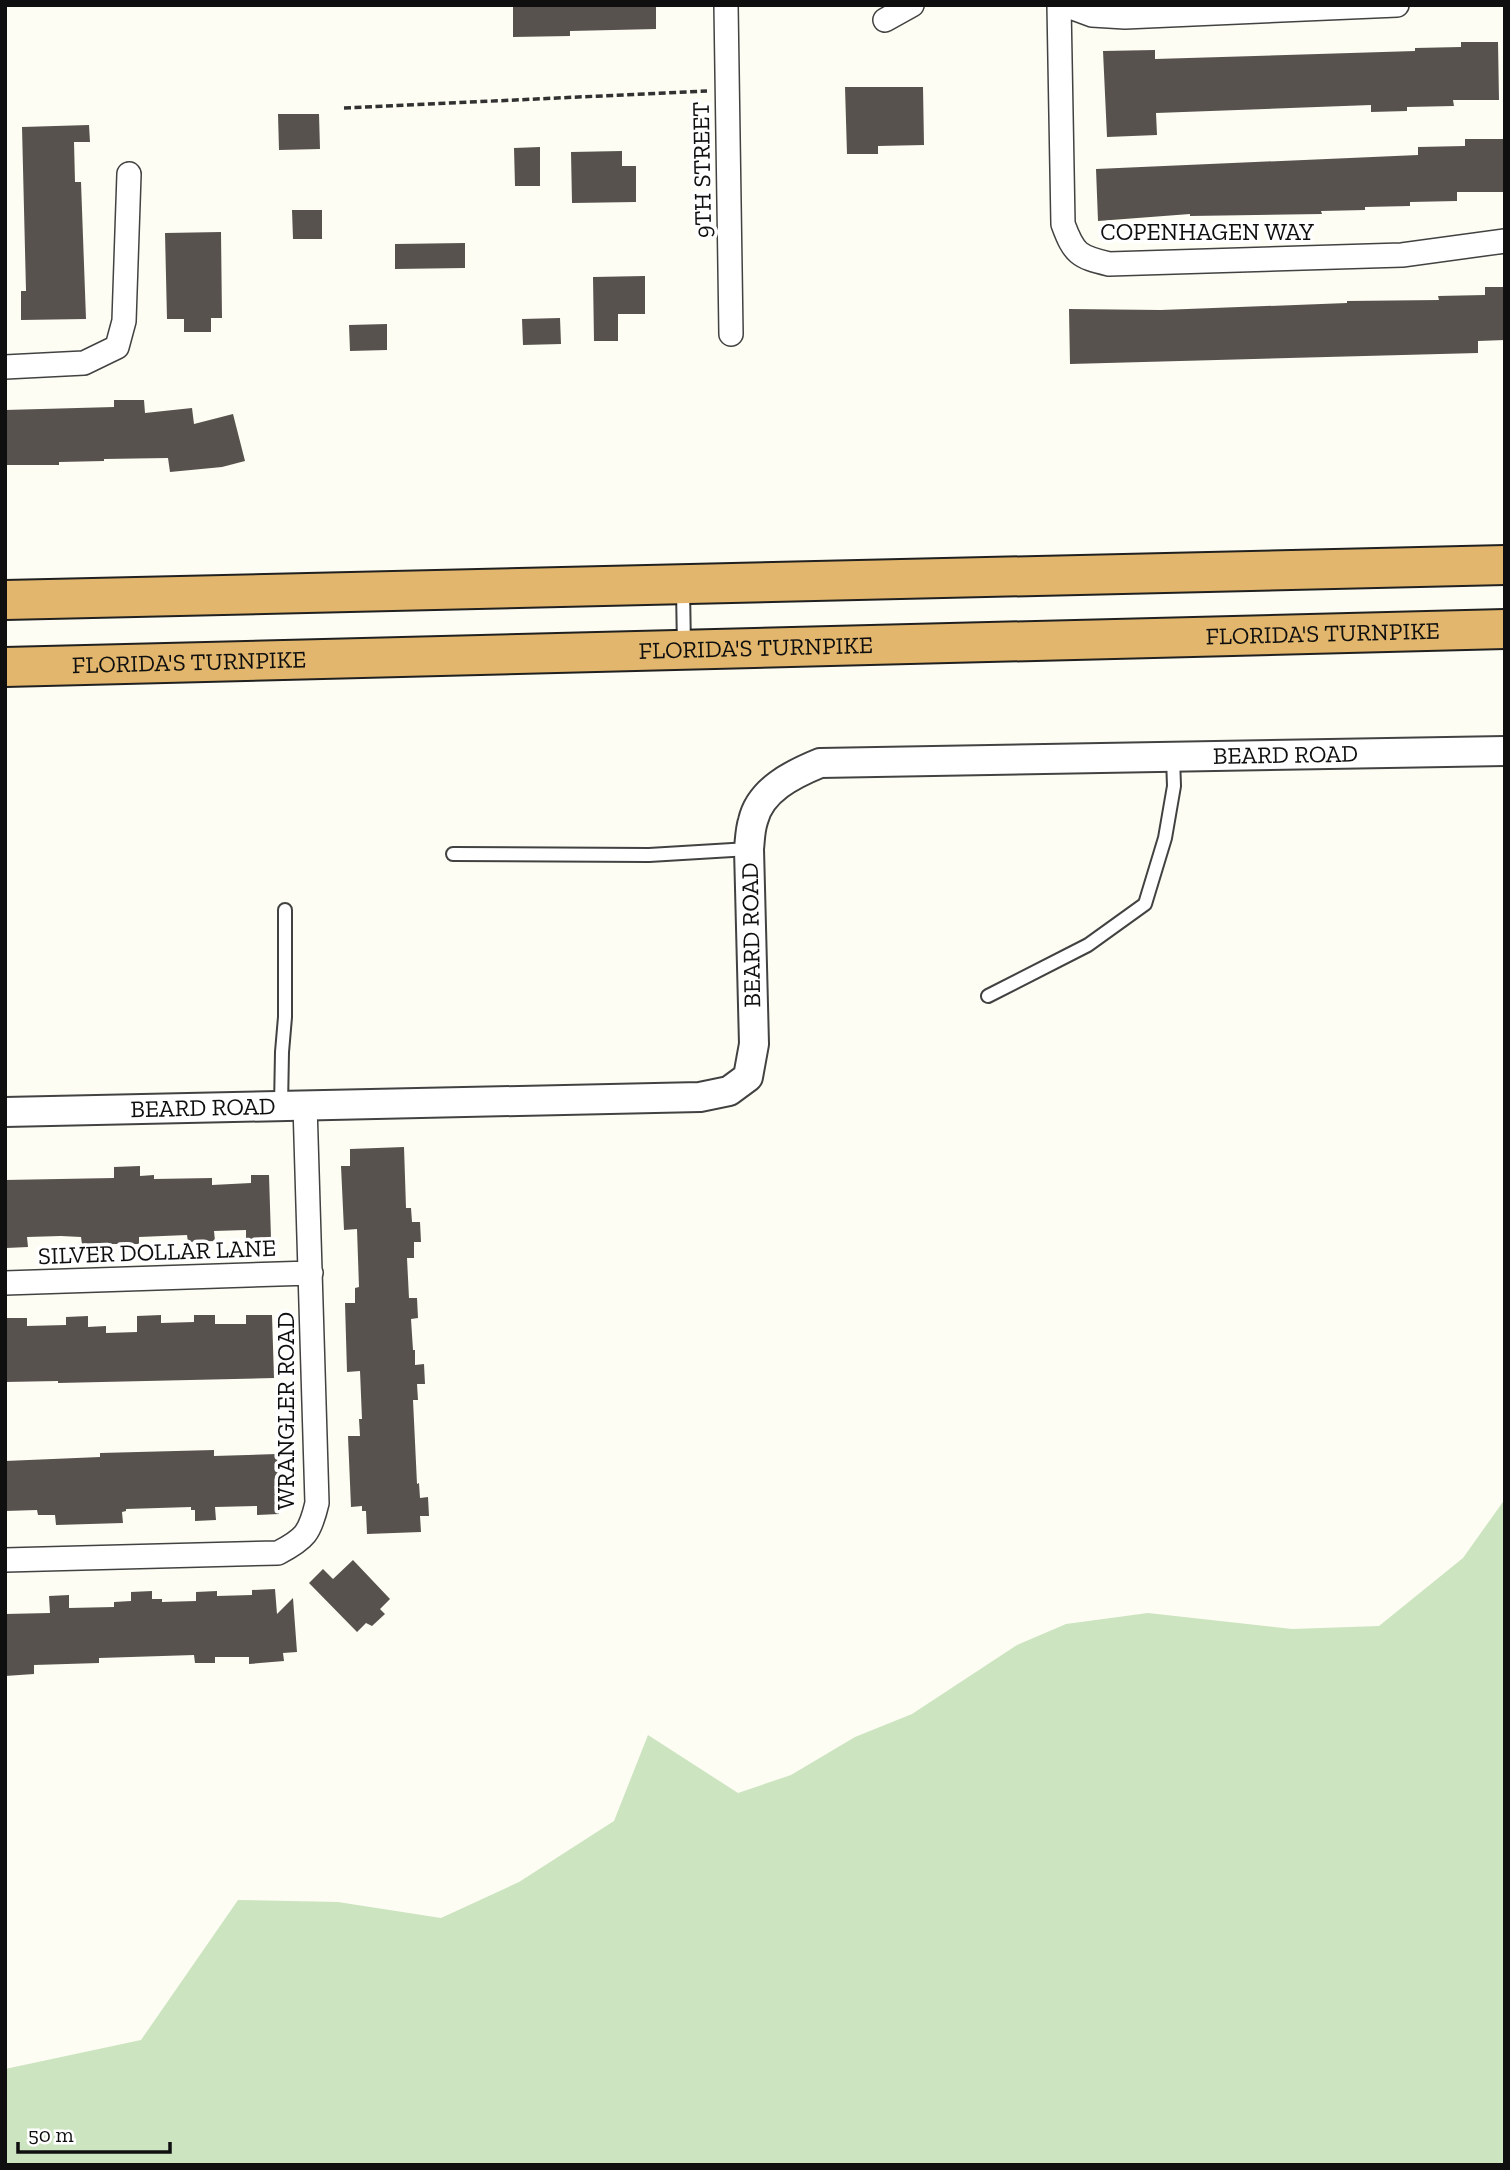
<svg xmlns="http://www.w3.org/2000/svg" width="1510" height="2170" font-family="'Zilla Slab',serif">
	<rect width="100%" height="100%" fill="#fdfdf3"/>
	<path fill="#cce4c0" d="M 1505,1499 L 1505,2165 L 5,2165 L 5,2069 L 141,2040 L 238,1900 L 338,1902 L 441,1918 L 519,1882 L 614,1821 L 648,1735 L 738,1793 L 791,1775 L 855,1737 L 912,1714 L 1017,1645 L 1066,1624 L 1148,1613 L 1292,1629 L 1379,1626 L 1463,1558 Z"/>
	<path fill="#57524d" d="M 656,5 L 656,29 L 570,31 L 570,36 L 513,37 L 513,6 Z
		M 1461,42 L 1498,42 L 1499,100 L 1453,100 L 1454,106 L 1407,107 L 1407,111 L 1371,112 L 1371,105 L 1156,113 L 1157,135 L 1107,137 L 1103,51 L 1155,50 L 1155,59 L 1415,51 L 1415,48 L 1461,47 Z
		M 845,87 L 923,87 L 924,145 L 878,146 L 878,154 L 847,154 Z
		M 278,114 L 319,114 L 320,149 L 279,150 Z
		M 89,125 L 90,142 L 74,142 L 75,182 L 81,182 L 86,319 L 21,320 L 21,291 L 26,291 L 22,127 Z
		M 1465,139 L 1503,139 L 1504,192 L 1457,192 L 1457,201 L 1410,202 L 1410,206 L 1365,207 L 1365,210 L 1321,211 L 1322,214 L 1190,216 L 1190,214 L 1098,221 L 1096,169 L 1418,155 L 1418,147 L 1465,146 Z
		M 540,147 L 540,186 L 515,186 L 514,148 Z
		M 622,151 L 622,166 L 636,166 L 636,202 L 572,203 L 571,152 Z
		M 292,210 L 322,210 L 322,239 L 293,239 Z
		M 221,232 L 222,318 L 211,318 L 211,332 L 184,332 L 184,319 L 167,319 L 165,233 Z
		M 465,243 L 465,268 L 395,269 L 395,244 Z
		M 645,276 L 645,314 L 618,314 L 618,341 L 594,341 L 593,277 Z
		M 1485,287 L 1505,287 L 1505,340 L 1478,341 L 1478,353 L 1070,364 L 1069,309 L 1161,310 L 1347,303 L 1347,301 L 1439,300 L 1438,296 L 1485,295 Z
		M 560,318 L 561,344 L 523,345 L 522,319 Z
		M 387,324 L 387,350 L 350,351 L 349,325 Z
		M 114,400 L 144,400 L 145,413 L 192,408 L 194,424 L 233,414 L 245,461 L 222,467 L 170,472 L 168,458 L 104,459 L 104,461 L 59,462 L 59,465 L 5,465 L 5,410 L 114,407 Z
		M 404,1147 L 406,1208 L 411,1208 L 412,1222 L 420,1222 L 421,1242 L 414,1242 L 414,1258 L 407,1258 L 409,1298 L 417,1298 L 418,1318 L 411,1319 L 413,1350 L 415,1350 L 415,1365 L 424,1364 L 425,1384 L 417,1384 L 418,1400 L 413,1400 L 417,1484 L 419,1483 L 420,1498 L 428,1497 L 429,1516 L 420,1516 L 421,1532 L 367,1534 L 366,1511 L 362,1511 L 362,1506 L 351,1507 L 348,1436 L 360,1436 L 359,1419 L 362,1419 L 360,1371 L 347,1372 L 345,1303 L 355,1303 L 355,1288 L 359,1287 L 357,1229 L 344,1230 L 341,1166 L 350,1166 L 350,1149 Z
		M 140,1166 L 140,1176 L 154,1175 L 154,1179 L 212,1178 L 212,1185 L 251,1183 L 251,1175 L 269,1175 L 271,1238 L 246,1239 L 246,1230 L 214,1231 L 215,1241 L 188,1242 L 187,1235 L 139,1237 L 139,1244 L 82,1244 L 81,1237 L 61,1236 L 27,1237 L 28,1247 L 6,1248 L 5,1180 L 114,1178 L 114,1167 Z
		M 161,1315 L 161,1323 L 194,1322 L 194,1315 L 215,1315 L 215,1324 L 246,1324 L 246,1315 L 272,1315 L 274,1378 L 58,1383 L 58,1381 L 5,1382 L 5,1318 L 27,1318 L 27,1326 L 66,1325 L 66,1317 L 88,1316 L 88,1327 L 106,1326 L 106,1333 L 137,1332 L 137,1316 Z
		M 214,1450 L 214,1456 L 277,1454 L 279,1514 L 257,1515 L 257,1506 L 215,1507 L 216,1520 L 195,1521 L 195,1510 L 191,1510 L 191,1507 L 126,1509 L 126,1511 L 122,1512 L 123,1523 L 56,1525 L 55,1515 L 38,1515 L 37,1510 L 5,1511 L 5,1461 L 100,1457 L 100,1453 Z
		M 353,1560 L 390,1599 L 380,1609 L 385,1614 L 372,1626 L 366,1623 L 357,1632 L 309,1583 L 323,1569 L 333,1579 Z
		M 275,1589 L 277,1614 L 293,1598 L 297,1652 L 283,1653 L 284,1661 L 249,1664 L 249,1657 L 215,1657 L 215,1663 L 195,1663 L 194,1655 L 99,1658 L 99,1663 L 34,1665 L 34,1674 L 5,1676 L 5,1614 L 50,1613 L 49,1596 L 69,1595 L 69,1608 L 114,1607 L 114,1602 L 131,1601 L 131,1592 L 152,1591 L 152,1599 L 162,1599 L 162,1602 L 196,1601 L 196,1592 L 217,1591 L 217,1596 L 252,1595 L 252,1590 Z"/>
	<g fill="none" stroke-linecap="round" stroke-linejoin="round">
		<defs>
			<path id="service" d="M 683,589 L 684,648
				M 453,854 L 649,855 L 749,849
				M 988,996 L 1088,945 L 1145,904 L 1165,838 L 1174,786 L 1173,757
				M 281,1106 L 282,1052 L 285,1017 L 285,910"/>
			<path id="minor" d="M 726,5 L 731,334
				M 1059,5 L 1063,224 C 1074,254 1079,257 1109,264 L 1402,255 L 1505,241
				M 1065,5 L 1092,15 L 1125,17 L 1397,5
				M 885,20 L 912,5
				M 5,367 L 84,363 L 117,347 L 124,321 L 129,174
				M 5,1283 L 311,1273
				M 5,1560 L 278,1553 C 305,1539 310,1533 317,1503 L 305,1105"/>
			<g id="tertiary">
				<path id="s1" d="M 5,1112 L 700,1097 L 729,1091 L 748,1077 L 754,1044 L 749,849 C 750,840 750,830 753,821 C 760,790 793,774 820,763 L 1505,751"/>
			</g>
			<g id="motorway">
				<path d="M 5,600 L 1505,565"/>
				<path id="s2" d="M 5,667 L 1505,629"/>
			</g>
		</defs>
		<use href="#service" stroke="#424242" stroke-width="16"/>
		<use href="#minor" stroke="#424242" stroke-width="26"/>
		<use href="#tertiary" stroke="#424242" stroke-width="32"/>
		<use href="#motorway" stroke="#202020" stroke-width="42"/>
		<path stroke="#313131" stroke-width="3.5" stroke-dasharray="7 3.5" stroke-linecap="butt" d="M 344,108 L 707,91"/>
		<use href="#service" stroke="#fff" stroke-width="12"/>
		<use href="#minor" stroke="#fff" stroke-width="23"/>
		<use href="#tertiary" stroke="#fff" stroke-width="28"/>
		<use href="#motorway" stroke="#e2b76d" stroke-width="38"/>
	</g>
	<g text-anchor="middle" stroke-width="7" stroke-linejoin="round" paint-order="stroke">
		<g font-size="24" fill="#0f0f0f" stroke="#fff">
			<text transform="translate(702 170) rotate(-91)" y="8">9TH STREET</text>
			<text x="1207" y="240">COPENHAGEN WAY</text>
			<text dy="8" stroke="none"><textPath href="#s2" startOffset="1318">FLORIDA'S TURNPIKE</textPath></text>
			<text dy="8" stroke="none"><textPath href="#s2" startOffset="751">FLORIDA'S TURNPIKE</textPath></text>
			<text dy="8" stroke="none"><textPath href="#s2" startOffset="184">FLORIDA'S TURNPIKE</textPath></text>
			<text dy="8" stroke="none"><textPath href="#s1" startOffset="1563">BEARD ROAD</textPath></text>
			<text transform="translate(751 935) rotate(-91)" y="8">BEARD ROAD</text>
			<text dy="8" stroke="none"><textPath href="#s1" startOffset="198">BEARD ROAD</textPath></text>
			<text transform="translate(157 1252) rotate(-2)" y="8">SILVER DOLLAR LANE</text>
			<text transform="translate(286 1411) rotate(-90)" y="8">WRANGLER ROAD</text>
		</g>
	</g>
	<rect width="1510" height="2170" fill="none" stroke="#0f0f0f" stroke-width="14"/>
	<path d="M18 2142v10h152v-10" fill="none" stroke="#0f0f0f" stroke-width="3.5"/>
	<text x="28" y="2142" font-size="21" fill="#0f0f0f" stroke="#ffffff" stroke-width="5" paint-order="stroke">50 m</text>
</svg>
